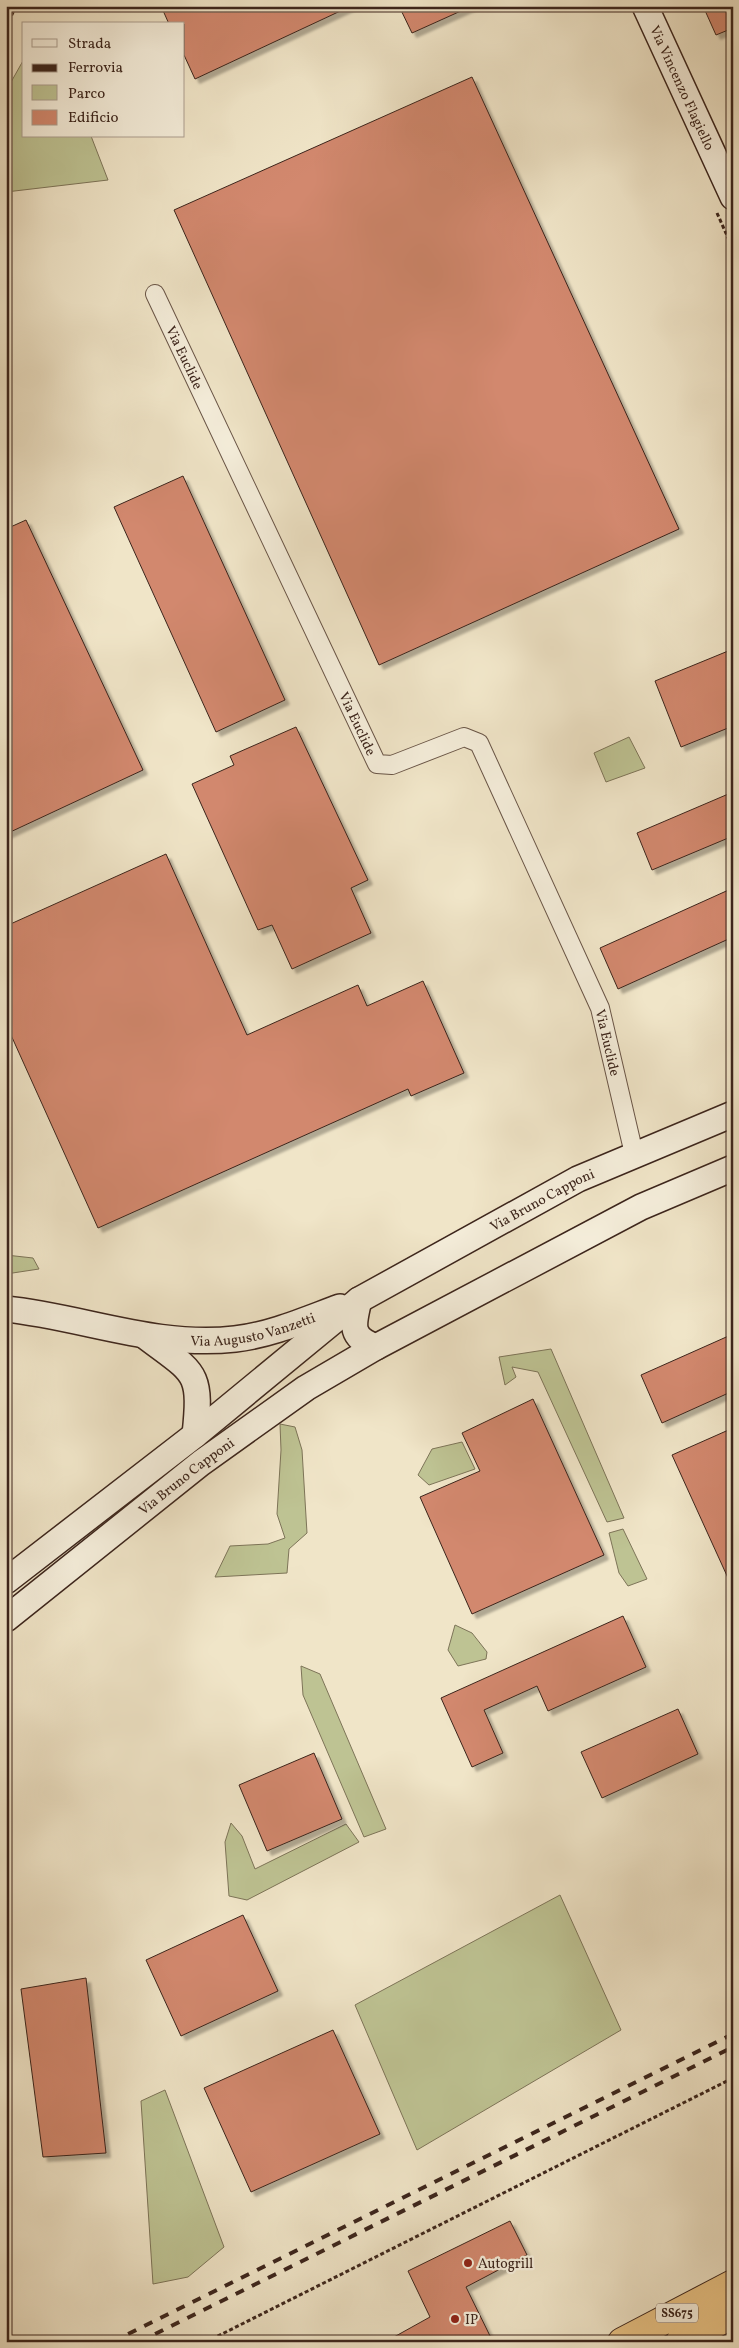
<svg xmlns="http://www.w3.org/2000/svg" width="739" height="2348" font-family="Vollkorn,serif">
	<defs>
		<filter id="shadow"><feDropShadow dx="4.5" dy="4.5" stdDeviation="1" flood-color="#0004"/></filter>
	</defs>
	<rect width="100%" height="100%" fill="#f0e5c8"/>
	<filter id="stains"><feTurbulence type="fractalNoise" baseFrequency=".004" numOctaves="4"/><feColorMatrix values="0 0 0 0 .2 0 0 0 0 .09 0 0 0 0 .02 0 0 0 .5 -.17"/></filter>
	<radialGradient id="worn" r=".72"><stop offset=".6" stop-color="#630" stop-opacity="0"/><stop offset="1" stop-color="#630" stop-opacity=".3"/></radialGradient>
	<path fill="#bec393" stroke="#7d7458" d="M 24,59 L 24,136 L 91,136 L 108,180 L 6,192 L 6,91 Z
		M 629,737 L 645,768 L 606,782 L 594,753 Z
		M 6,1255 L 33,1258 L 39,1269 L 6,1274 Z
		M 551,1349 L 624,1518 L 607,1522 L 538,1372 L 512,1367 L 516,1377 L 505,1385 L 499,1357 Z
		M 280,1424 L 295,1427 L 302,1450 L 307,1533 L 289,1549 L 287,1573 L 215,1577 L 230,1546 L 268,1544 L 285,1538 L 277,1514 L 281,1450 Z
		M 462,1442 L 475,1469 L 429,1485 L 418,1475 L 432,1449 Z
		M 623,1529 L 647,1579 L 628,1586 L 619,1573 L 609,1533 Z
		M 455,1625 L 472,1633 L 487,1652 L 486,1659 L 458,1666 L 448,1650 Z
		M 301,1666 L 320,1674 L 386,1829 L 364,1837 L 303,1695 Z
		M 231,1823 L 242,1836 L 255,1869 L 346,1824 L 359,1842 L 247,1900 L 229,1896 L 225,1842 Z
		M 560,1895 L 621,2030 L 417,2150 L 355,2005 Z
		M 165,2090 L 224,2247 L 188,2277 L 153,2284 L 141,2101 Z"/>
	<path fill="#d2886e" stroke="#3c251c" filter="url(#shadow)" d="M 161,6 L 351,6 L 195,79 L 184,55 L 184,24 L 169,24 Z
		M 399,6 L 472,6 L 412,33 Z
		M 703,6 L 733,6 L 733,28 L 716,35 Z
		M 472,77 L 679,529 L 379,665 L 174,210 Z
		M 183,476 L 285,700 L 216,732 L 114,507 Z
		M 26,520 L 143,770 L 6,834 L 6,529 Z
		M 733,649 L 733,726 L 681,747 L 655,681 Z
		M 296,727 L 368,880 L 351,888 L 371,933 L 292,969 L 272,925 L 258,930 L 192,784 L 234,765 L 230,756 Z
		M 733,792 L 733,836 L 652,870 L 637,833 Z
		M 166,854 L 247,1035 L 358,985 L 367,1006 L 423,981 L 464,1073 L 411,1096 L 408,1089 L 98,1228 L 6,1024 L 6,926 Z
		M 733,888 L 733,937 L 618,989 L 600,948 Z
		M 733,1334 L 733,1391 L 662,1423 L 641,1375 Z
		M 533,1399 L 604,1555 L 472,1614 L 420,1497 L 480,1471 L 462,1433 Z
		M 733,1428 L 733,1589 L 672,1455 Z
		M 623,1616 L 646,1667 L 548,1711 L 537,1686 L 484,1710 L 503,1753 L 472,1767 L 441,1698 Z
		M 678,1709 L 698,1754 L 602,1798 L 581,1752 Z
		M 314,1753 L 342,1819 L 267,1851 L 239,1785 Z
		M 243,1915 L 278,1991 L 181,2036 L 146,1960 Z
		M 86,1978 L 106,2153 L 43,2157 L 21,1989 Z
		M 333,2030 L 380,2134 L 251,2192 L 204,2088 Z
		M 510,2221 L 527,2255 L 466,2287 L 493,2342 L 385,2342 L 430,2317 L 408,2271 Z"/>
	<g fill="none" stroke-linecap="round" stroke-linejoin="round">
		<defs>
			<g id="street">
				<path id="s1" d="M 155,294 L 377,764 L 392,765 L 464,737 L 479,743 L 600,1008 L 634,1154"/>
			</g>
			<g id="secondary">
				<path id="s2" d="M 645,6 L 733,197"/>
				<path d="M 359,1300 C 353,1325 349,1337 376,1347"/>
				<path id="s3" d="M 6,1309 C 83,1317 156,1348 235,1339 C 271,1335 307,1319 340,1307"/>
				<path d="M 145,1336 C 195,1374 202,1370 195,1435"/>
				<path id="s4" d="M 6,1581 L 195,1435 L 359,1300 L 578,1179 L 733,1114"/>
				<path id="s5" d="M 6,1619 L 201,1463 L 306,1388 L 376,1347 L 641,1207 L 733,1168"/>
			</g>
			<path id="highway" d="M 622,2342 L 733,2284
				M 680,2342 L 733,2314"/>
		</defs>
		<use href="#street" stroke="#695547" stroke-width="20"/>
		<use href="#secondary" stroke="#3c251c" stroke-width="28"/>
		<use href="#highway" stroke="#3c251c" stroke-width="30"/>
		<path stroke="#3c251c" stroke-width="3" stroke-dasharray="4 2.5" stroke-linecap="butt" d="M 6,27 L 16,6
			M 717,213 L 733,249
			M 206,2342 L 733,2078"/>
		<use href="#street" stroke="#f5eedb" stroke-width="18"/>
		<use href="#secondary" stroke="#f5eedb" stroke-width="25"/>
		<use href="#highway" stroke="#e8c284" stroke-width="28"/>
		<path stroke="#3c251c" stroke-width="4" stroke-dasharray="9 9" stroke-linecap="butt" d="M 112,2342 L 733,2034
			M 139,2342 L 733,2047"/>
	</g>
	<g fill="#8f2418" stroke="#f5eedb" stroke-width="2">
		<circle cx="468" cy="2263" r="5"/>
		<circle cx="455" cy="2319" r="5"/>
	</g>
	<g text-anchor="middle" stroke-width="4.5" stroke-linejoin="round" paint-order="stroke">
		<rect fill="#f5eedb" stroke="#746155" stroke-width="1" x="656" y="2303.5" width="42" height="19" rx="4"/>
		<g font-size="12" font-weight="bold" fill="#3c251c">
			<text x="677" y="2317">SS675</text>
		</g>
		<g font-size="14" fill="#3c251c" stroke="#f5eedb">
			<text dy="5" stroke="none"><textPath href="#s2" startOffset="90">Via Vincenzo Flagiello</textPath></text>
			<text dy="5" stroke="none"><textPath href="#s1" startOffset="70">Via Euclide</textPath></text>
			<text dy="5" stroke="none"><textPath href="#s1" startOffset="475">Via Euclide</textPath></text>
			<text dy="5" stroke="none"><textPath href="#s1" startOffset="955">Via Euclide</textPath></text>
			<text dy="5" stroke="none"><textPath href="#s4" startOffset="660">Via Bruno Capponi</textPath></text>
			<text dy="5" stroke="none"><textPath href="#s3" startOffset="251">Via Augusto Vanzetti</textPath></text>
			<text dy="5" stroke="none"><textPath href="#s5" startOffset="230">Via Bruno Capponi</textPath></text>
		</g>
		<g font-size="14" fill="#3c251c" stroke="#f5eedb" text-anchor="start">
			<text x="478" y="2268">Autogrill</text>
			<text x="465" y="2324">IP</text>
		</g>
	</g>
	<rect width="739" height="2348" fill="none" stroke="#f0e5c8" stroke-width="25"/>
	<rect x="8" y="8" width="724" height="2333" fill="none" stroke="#3c251c" stroke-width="2.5"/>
	<rect x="12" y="12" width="714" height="2323" fill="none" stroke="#3c251c"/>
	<rect x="22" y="22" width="162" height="115" fill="#f5eedb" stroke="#ab9e8f"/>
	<rect x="32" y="39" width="25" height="8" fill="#f5eedb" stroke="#ab9e8f"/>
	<text x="68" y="48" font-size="15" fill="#3c251c">Strada</text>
	<rect x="32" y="64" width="25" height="8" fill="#3c251c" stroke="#ab9e8f"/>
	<text x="68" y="72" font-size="15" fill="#3c251c">Ferrovia</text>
	<rect x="32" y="85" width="25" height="15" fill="#bec393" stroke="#ab9e8f"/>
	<text x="68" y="98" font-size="15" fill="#3c251c">Parco</text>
	<rect x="32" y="110" width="25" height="15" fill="#d2886e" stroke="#ab9e8f"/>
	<text x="68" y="122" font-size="15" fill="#3c251c">Edificio</text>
	<rect width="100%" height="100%" filter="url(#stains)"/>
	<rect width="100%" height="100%" fill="url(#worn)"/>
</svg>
